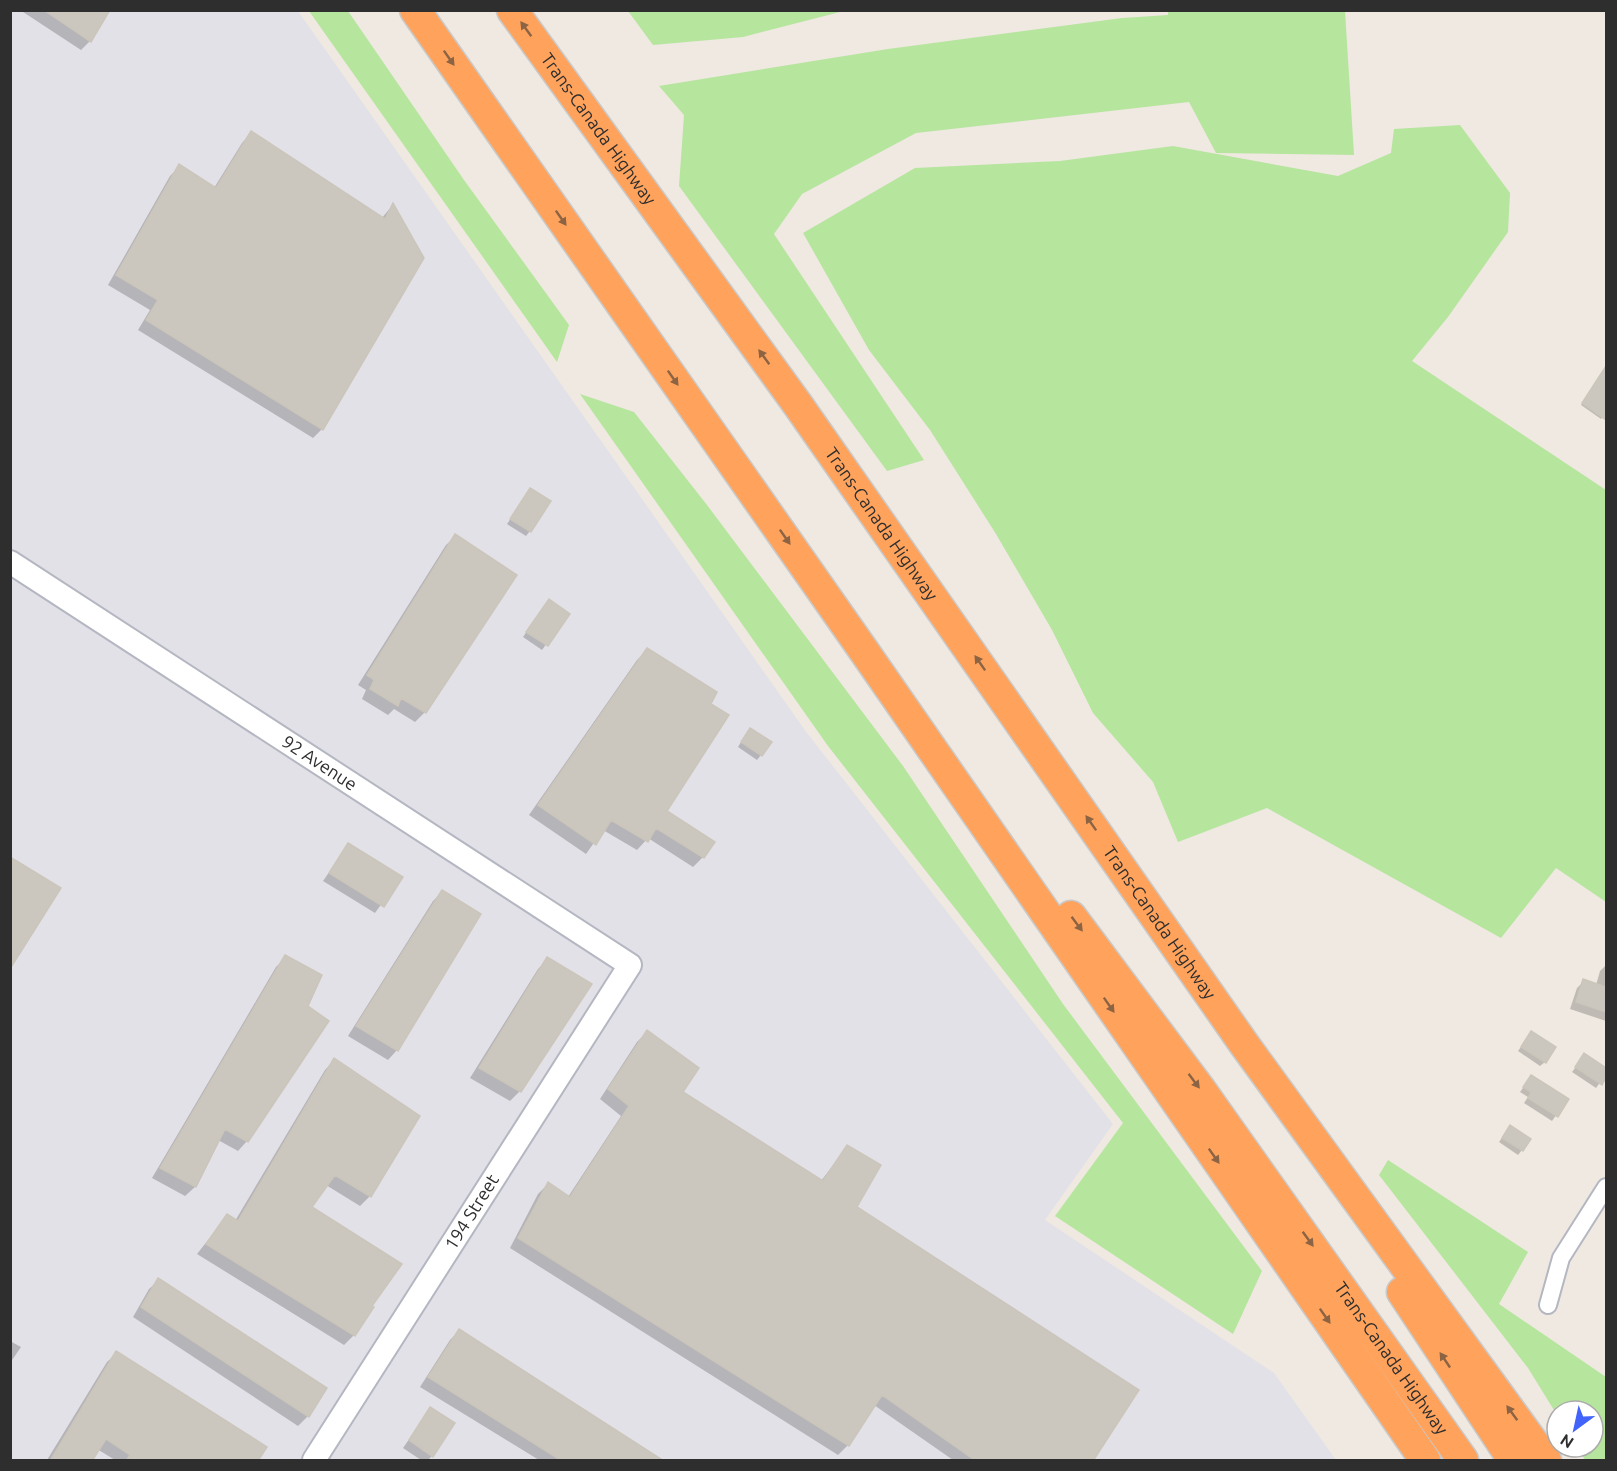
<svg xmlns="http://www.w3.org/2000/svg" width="1617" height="1471" font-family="Ubuntu,sans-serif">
	<rect width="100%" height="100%" fill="#efe9e1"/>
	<path fill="#e3e1e8" d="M 10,11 L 298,11 L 807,733 L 1113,1124 L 1045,1220 L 1274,1373 L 1336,1460 L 11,1460 Z"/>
	<path fill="#b6e59e" d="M 309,11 L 348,11 L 464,180 L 569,325 L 557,362 Z
		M 628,11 L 844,11 L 743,37 L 653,45 Z
		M 1168,11 L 1345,11 L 1354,155 L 1216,153 L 1189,102 L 916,133 L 802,194 L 774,234 L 924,460 L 887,471 L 679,186 L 684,115 L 659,86 L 888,49 L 1122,18 L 1168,15 Z
		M 1460,125 L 1510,193 L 1508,232 L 1448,317 L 1412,361 L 1606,490 L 1606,902 L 1556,868 L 1501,938 L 1267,808 L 1178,842 L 1153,782 L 1093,713 L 1052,630 L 996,534 L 930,430 L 869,350 L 803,233 L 915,168 L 1060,161 L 1173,146 L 1338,176 L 1391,153 L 1394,129 Z
		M 580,394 L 634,412 L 707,505 L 903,766 L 1063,1004 L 1262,1271 L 1233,1334 L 1055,1216 L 1123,1123 L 828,746 Z
		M 1388,1160 L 1528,1252 L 1499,1304 L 1606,1377 L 1606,1460 L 1585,1460 L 1577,1447 L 1593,1447 L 1593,1411 L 1557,1411 L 1557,1415 L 1528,1368 L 1379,1175 Z"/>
	<path fill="#0003" d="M 20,10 L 109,10 L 90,41 L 81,50 Z
		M 251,133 L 381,219 L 392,206 L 322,429 L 313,438 L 138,330 L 150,310 L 108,285 L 170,176 L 180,166 L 214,188 L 242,143 Z
		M 1606,366 L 1606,412 L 1601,419 L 1581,405 Z
		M 531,489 L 530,531 L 526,536 L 507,524 Z
		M 456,536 L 515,575 L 425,712 L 415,722 L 394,709 L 388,715 L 362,699 L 366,690 L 358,685 L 446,545 Z
		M 545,605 L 568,614 L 542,650 L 523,637 Z
		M 647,650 L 709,704 L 665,812 L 703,857 L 693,867 L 648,838 L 637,850 L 603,830 L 586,854 L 529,815 L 637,660 Z
		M 746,734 L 761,755 L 757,760 L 738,747 Z
		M 348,845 L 401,877 L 375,913 L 323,881 Z
		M 442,892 L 397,1050 L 388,1060 L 348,1036 L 433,901 Z
		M 286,957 L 247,1141 L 238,1151 L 218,1140 L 195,1187 L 185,1196 L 152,1178 L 276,967 Z
		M 548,959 L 590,984 L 520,1091 L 510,1101 L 470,1078 L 538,969 Z
		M 1606,965 L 1606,1021 L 1570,1009 L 1577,988 L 1584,981 L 1596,985 L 1600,971 Z
		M 647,1032 L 681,1092 L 821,1181 L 847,1147 L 855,1208 L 1091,1460 L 953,1460 L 874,1405 L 848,1445 L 838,1455 L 510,1248 L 538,1194 L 548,1184 L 568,1197 L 621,1116 L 600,1099 L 637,1042 Z
		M 1531,1033 L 1545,1062 L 1540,1066 L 1518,1051 Z
		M 1585,1055 L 1606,1069 L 1606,1074 L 1596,1088 L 1572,1072 Z
		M 334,1060 L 370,1196 L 360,1206 L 326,1185 L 310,1208 L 370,1306 L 354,1335 L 344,1345 L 197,1254 L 227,1216 L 235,1221 L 325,1070 Z
		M 1531,1077 L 1567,1100 L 1552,1121 L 1524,1103 L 1528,1097 L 1520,1092 Z
		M 1506,1132 L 1522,1150 L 1518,1155 L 1499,1142 Z
		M 159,1280 L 308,1416 L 298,1426 L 133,1317 L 149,1289 Z
		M 459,1331 L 661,1460 L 539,1460 L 420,1387 L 450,1340 Z
		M 10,1341 L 21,1347 L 10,1363 Z
		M 117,1353 L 257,1460 L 115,1460 L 97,1449 L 90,1460 L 47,1460 L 107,1362 Z
		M 430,1409 L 432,1456 L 428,1460 L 421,1460 L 403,1448 Z"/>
	<path fill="#cbc7bf" stroke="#cbc5ba" stroke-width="1.5" d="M 44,10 L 110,10 L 91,42 Z
		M 251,131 L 385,219 L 393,203 L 424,258 L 323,430 L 146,320 L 158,300 L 116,275 L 179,164 L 216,188 Z
		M 1606,366 L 1606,420 L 1582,403 Z
		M 530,488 L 551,501 L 531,532 L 510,519 Z
		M 455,534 L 517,575 L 426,713 L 401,698 L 398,706 L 370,689 L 374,680 L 367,675 Z
		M 549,599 L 570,614 L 548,646 L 526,632 Z
		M 647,648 L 717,692 L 711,704 L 729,715 L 667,811 L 715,842 L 704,858 L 656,828 L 648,842 L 611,820 L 596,845 L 538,805 Z
		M 750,728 L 772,742 L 762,756 L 741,742 Z
		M 348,843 L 403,877 L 384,907 L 329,873 Z
		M 10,857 L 61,888 L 10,969 Z
		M 442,890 L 481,914 L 398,1051 L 356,1026 Z
		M 285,955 L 322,975 L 308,1006 L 329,1021 L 248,1142 L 225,1129 L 196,1187 L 160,1168 Z
		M 547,957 L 592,984 L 521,1092 L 479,1068 Z
		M 1583,979 L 1606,987 L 1606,1012 L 1576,1002 Z
		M 647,1030 L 699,1068 L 683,1092 L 823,1181 L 847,1145 L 881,1165 L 857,1207 L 1139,1390 L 1093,1461 L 976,1461 L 882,1395 L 849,1446 L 518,1238 L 548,1182 L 570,1197 L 629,1106 L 608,1089 Z
		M 1531,1031 L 1556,1047 L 1546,1063 L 1521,1047 Z
		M 1584,1053 L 1606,1068 L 1606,1077 L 1602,1085 L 1575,1067 Z
		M 334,1058 L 420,1116 L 371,1197 L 335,1175 L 312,1207 L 402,1264 L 372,1306 L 374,1307 L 355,1336 L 206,1244 L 227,1214 L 238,1221 Z
		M 1531,1075 L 1569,1099 L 1558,1117 L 1528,1098 L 1531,1092 L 1523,1087 Z
		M 1510,1125 L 1531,1139 L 1523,1151 L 1502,1138 Z
		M 158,1278 L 327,1388 L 309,1417 L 141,1307 Z
		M 459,1329 L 664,1461 L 562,1461 L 428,1377 Z
		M 116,1351 L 267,1447 L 258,1461 L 126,1461 L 130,1455 L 106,1439 L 92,1461 L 50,1461 Z
		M 430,1407 L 455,1423 L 433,1457 L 409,1440 Z"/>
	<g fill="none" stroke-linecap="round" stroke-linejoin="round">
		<defs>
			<path id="street" d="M 1548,1305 L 1561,1258 L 1606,1187"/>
			<g id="secondary">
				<path id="s1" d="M 10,562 L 630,965 L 314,1460"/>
			</g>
			<g id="highway">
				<path d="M 415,10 L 864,651 L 1425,1460"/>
				<path id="s2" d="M 512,10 L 798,405 L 1244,1044 L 1546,1460"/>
				<path id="s3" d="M 1071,916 L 1201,1090 L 1463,1460"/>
				<path d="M 1402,1292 L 1513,1460"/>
			</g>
		</defs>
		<use href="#street" stroke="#b4b7c1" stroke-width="20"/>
		<use href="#secondary" stroke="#b4b7c1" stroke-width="26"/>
		<use href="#highway" stroke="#c9c9c9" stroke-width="33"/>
		<use href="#street" stroke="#fff" stroke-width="16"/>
		<use href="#secondary" stroke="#fff" stroke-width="22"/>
		<use href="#highway" stroke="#ffa35c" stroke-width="30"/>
	</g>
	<defs><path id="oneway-solid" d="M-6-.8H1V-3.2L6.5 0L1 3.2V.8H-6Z" transform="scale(1.5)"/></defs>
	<g fill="#8c6343">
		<use href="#oneway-solid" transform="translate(526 29) rotate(-126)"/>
		<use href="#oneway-solid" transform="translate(449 58) rotate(55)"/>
		<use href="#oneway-solid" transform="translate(561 218) rotate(55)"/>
		<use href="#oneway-solid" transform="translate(764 357) rotate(-126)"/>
		<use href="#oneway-solid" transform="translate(673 378) rotate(55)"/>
		<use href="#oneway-solid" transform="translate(785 537) rotate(55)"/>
		<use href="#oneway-solid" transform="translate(980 663) rotate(-125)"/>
		<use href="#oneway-solid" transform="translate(1091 823) rotate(-125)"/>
		<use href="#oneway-solid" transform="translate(1077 924) rotate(53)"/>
		<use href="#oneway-solid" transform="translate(1109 1005) rotate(55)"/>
		<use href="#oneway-solid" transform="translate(1194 1081) rotate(53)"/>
		<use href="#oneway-solid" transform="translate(1214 1156) rotate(55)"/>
		<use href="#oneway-solid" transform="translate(1308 1239) rotate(54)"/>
		<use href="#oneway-solid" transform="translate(1325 1316) rotate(55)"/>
		<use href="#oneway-solid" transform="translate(1445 1360) rotate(-124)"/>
		<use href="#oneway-solid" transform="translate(1512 1413) rotate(-126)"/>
	</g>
	<g text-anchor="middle" stroke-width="4.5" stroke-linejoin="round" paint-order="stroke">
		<g font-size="18" fill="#2e2e2e" stroke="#fff">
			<text dy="6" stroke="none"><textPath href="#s2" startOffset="147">Trans-Canada Highway</textPath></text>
			<text dy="6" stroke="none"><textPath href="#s2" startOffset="633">Trans-Canada Highway</textPath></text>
			<text dy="6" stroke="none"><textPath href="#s1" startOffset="369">92 Avenue</textPath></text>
			<text dy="6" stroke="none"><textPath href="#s2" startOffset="1119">Trans-Canada Highway</textPath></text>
			<text transform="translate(472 1212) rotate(-58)" y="6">194 Street</text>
			<text dy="6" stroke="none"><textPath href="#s3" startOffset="546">Trans-Canada Highway</textPath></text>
		</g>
	</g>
	<rect width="1617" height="1471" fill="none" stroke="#2e2e2e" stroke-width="24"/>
	<g transform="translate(1575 1429) rotate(213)"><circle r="28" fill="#ffffff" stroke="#ababab" stroke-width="1.5"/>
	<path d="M0-4.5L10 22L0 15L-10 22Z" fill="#4264fb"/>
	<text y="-9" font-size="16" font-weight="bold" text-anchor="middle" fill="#2e2e2e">N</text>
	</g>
</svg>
